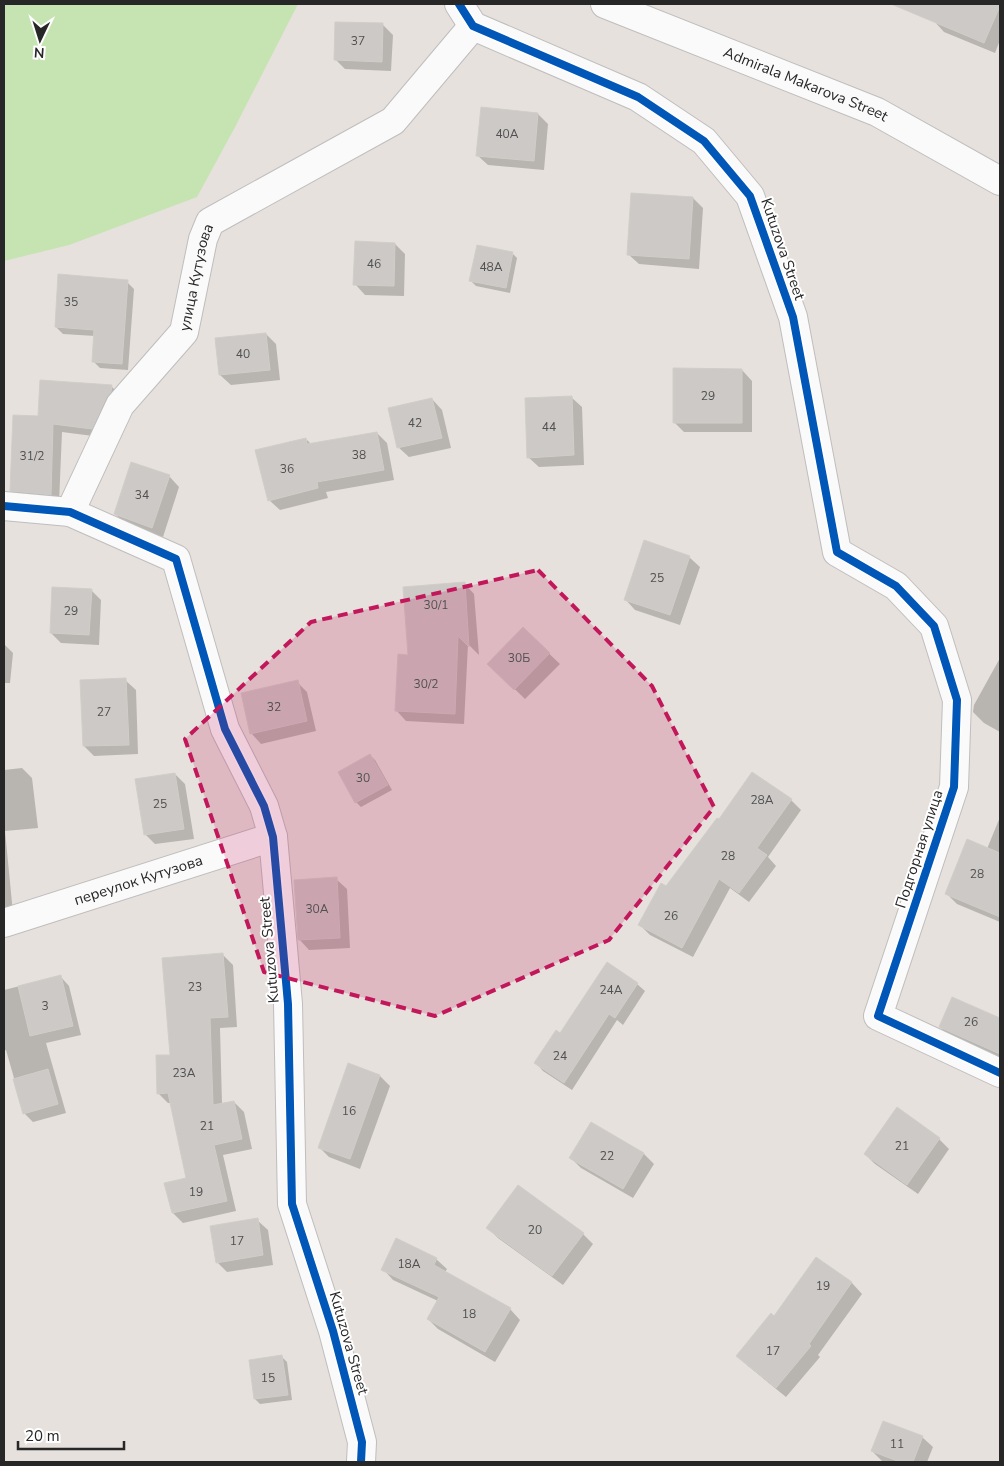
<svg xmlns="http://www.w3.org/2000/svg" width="1004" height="1466" font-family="'Nunito Sans',sans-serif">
	<rect width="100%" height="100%" fill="#e6e1dc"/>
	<path fill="#c6e3b2" d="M 4,4 L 298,4 L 234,129 L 197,197 L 69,245 L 4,261 Z"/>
	<path fill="#0003" d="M 941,4 L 1000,4 L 1000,40 L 995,53 L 944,32 L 934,21 Z
		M 382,24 L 393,35 L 391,71 L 345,69 L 335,59 Z
		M 482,109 L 538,114 L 548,124 L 544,170 L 488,165 L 477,155 Z
		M 693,198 L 703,208 L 699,269 L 639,264 L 628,254 Z
		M 395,244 L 405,254 L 404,296 L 365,295 L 355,284 Z
		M 512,253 L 517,258 L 510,293 L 476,286 L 471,281 Z
		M 127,282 L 134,289 L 128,370 L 100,368 L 93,361 L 95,336 L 63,334 L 56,327 Z
		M 266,334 L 276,344 L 280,380 L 231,385 L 220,375 Z
		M 742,370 L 752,381 L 752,432 L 684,432 L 674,422 Z
		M 111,386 L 120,395 L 101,437 L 62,432 L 59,503 L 20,499 L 11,490 L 39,417 Z
		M 571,397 L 582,407 L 584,465 L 539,467 L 528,457 Z
		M 432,399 L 442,410 L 451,448 L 409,457 L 398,447 Z
		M 377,433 L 387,443 L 394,480 L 326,492 L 328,498 L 280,510 L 269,500 L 306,439 L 311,444 Z
		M 169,476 L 179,487 L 163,537 L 126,524 L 115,514 Z
		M 689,557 L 700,567 L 680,625 L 635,610 L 625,599 Z
		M 464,583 L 474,594 L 479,655 L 468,644 L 464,724 L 406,721 L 396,710 L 410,656 Z
		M 91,590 L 101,600 L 99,645 L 61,643 L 51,633 Z
		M 523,629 L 560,664 L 525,699 L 489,664 Z
		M 4,644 L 13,653 L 10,683 L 4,683 Z
		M 1000,658 L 1000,732 L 984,723 L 973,712 L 974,705 Z
		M 125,680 L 136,690 L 138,754 L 94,756 L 84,746 Z
		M 297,682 L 307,692 L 316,731 L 261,744 L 251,733 Z
		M 370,755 L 375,760 L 392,790 L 361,807 L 356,802 L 340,772 Z
		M 22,768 L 32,778 L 38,828 L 5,831 L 13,913 L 4,914 L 4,770 Z
		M 175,774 L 185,784 L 194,839 L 155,844 L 145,834 Z
		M 791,800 L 801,810 L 768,857 L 776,866 L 749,902 L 730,888 L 693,957 L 650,935 L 640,925 L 667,888 Z
		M 1000,817 L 1000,922 L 957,904 L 947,894 L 987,849 Z
		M 336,879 L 347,889 L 350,948 L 309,950 L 299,939 Z
		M 222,954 L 233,965 L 237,1027 L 220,1028 L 222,1104 L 234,1102 L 244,1112 L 252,1149 L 223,1155 L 236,1211 L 183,1223 L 173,1213 L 188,1179 L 171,1103 L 168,1103 L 158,1093 L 172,1056 Z
		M 60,976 L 69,986 L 81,1035 L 46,1043 L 66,1113 L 33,1122 L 24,1113 L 6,1050 L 4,1051 L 4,990 Z
		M 637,984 L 645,991 L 623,1025 L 617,1020 L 572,1090 L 543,1071 L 536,1063 L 561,1035 Z
		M 953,999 L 1000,1019 L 1000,1059 L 950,1037 L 940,1027 Z
		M 349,1065 L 380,1076 L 390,1086 L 360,1169 L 329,1157 L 319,1147 Z
		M 591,1123 L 644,1154 L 654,1164 L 633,1198 L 581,1168 L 571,1158 Z
		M 939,1139 L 949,1149 L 918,1194 L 875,1164 L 865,1154 Z
		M 257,1220 L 268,1230 L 273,1265 L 227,1272 L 217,1262 Z
		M 488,1228 L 583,1234 L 593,1244 L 563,1285 L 498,1238 Z
		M 816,1258 L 852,1283 L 862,1294 L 818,1355 L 820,1357 L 786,1397 L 748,1366 L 738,1356 L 775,1318 Z
		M 436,1259 L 447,1269 L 445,1272 L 510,1309 L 520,1320 L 495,1362 L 438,1329 L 428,1319 L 438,1301 L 393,1280 L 383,1269 Z
		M 282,1357 L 287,1362 L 292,1400 L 260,1404 L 255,1399 Z
		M 922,1437 L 933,1447 L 927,1462 L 885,1462 L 882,1461 L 872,1451 Z"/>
	<path fill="#ccc9c6" stroke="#d1cdc8" d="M 891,4 L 1000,4 L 1000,6 L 984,43 Z
		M 335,22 L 383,23 L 382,62 L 334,60 Z
		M 481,107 L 538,113 L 534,161 L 476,156 Z
		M 631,193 L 693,197 L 689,259 L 627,255 Z
		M 355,241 L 395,243 L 394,286 L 353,285 Z
		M 477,245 L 513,252 L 506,288 L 469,281 Z
		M 58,274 L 128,280 L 122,364 L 92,362 L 94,330 L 55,327 Z
		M 266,333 L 270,370 L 219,375 L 215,338 Z
		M 673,368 L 742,369 L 742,423 L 673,423 Z
		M 40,380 L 112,385 L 111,392 L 106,398 L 92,429 L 53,424 L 51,495 L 10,491 L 13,415 L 38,416 Z
		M 572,396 L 574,455 L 527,458 L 525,398 Z
		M 432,398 L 442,438 L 397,448 L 388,408 Z
		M 377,432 L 384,470 L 317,482 L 318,488 L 268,501 L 255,450 L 306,438 L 307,444 Z
		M 131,462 L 170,475 L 152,528 L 114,514 Z
		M 644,540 L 690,556 L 670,615 L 624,600 Z
		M 465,582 L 469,647 L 458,636 L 455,714 L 395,711 L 398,654 L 408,655 L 403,587 Z
		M 52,587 L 92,589 L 89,635 L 50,633 Z
		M 523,627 L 550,653 L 514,690 L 487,664 Z
		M 126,678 L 129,745 L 83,746 L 80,680 Z
		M 298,680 L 307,721 L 250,734 L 241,693 Z
		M 370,754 L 388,785 L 355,803 L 338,772 Z
		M 752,772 L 792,799 L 757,848 L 767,855 L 739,893 L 719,879 L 682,948 L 638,925 L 661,883 L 666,886 L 717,818 L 719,819 Z
		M 175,773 L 184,829 L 144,835 L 135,779 Z
		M 967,839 L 1000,853 L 1000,917 L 945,894 Z
		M 337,877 L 340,938 L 298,940 L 294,880 Z
		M 223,953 L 228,1017 L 210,1018 L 213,1105 L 234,1101 L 242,1139 L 214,1145 L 227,1201 L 172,1213 L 164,1183 L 186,1178 L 168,1093 L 157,1094 L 156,1055 L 170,1055 L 162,958 Z
		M 607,962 L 638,983 L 615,1018 L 609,1014 L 564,1083 L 534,1063 L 556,1030 L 560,1033 Z
		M 61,975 L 73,1026 L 30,1036 L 18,986 Z
		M 952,997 L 1000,1018 L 1000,1054 L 939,1027 Z
		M 348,1063 L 380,1075 L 350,1159 L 318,1148 Z
		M 48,1069 L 58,1104 L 23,1114 L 13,1079 Z
		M 897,1107 L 940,1138 L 907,1185 L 864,1154 Z
		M 591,1122 L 644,1153 L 623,1189 L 569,1158 Z
		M 518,1185 L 584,1233 L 552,1276 L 486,1228 Z
		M 258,1218 L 263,1255 L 216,1263 L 210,1226 Z
		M 396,1238 L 437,1258 L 434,1265 L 511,1308 L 485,1352 L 427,1319 L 439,1297 L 381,1270 Z
		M 816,1257 L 852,1282 L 809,1344 L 811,1346 L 776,1388 L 736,1356 L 771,1313 L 774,1316 Z
		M 282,1355 L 288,1395 L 254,1399 L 249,1360 Z
		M 883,1421 L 923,1436 L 913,1462 L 900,1462 L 871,1451 Z"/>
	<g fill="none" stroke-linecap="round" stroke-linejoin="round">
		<defs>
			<g id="street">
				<path d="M 459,4 L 473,26 L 638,97 L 704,141 L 750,196 L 793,317 L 837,552 L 896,586 L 934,626 L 957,700 L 954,787 L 878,1016 L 1000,1073"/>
				<path id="s1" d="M 605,4 L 877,112 L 1000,181"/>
				<path d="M 4,506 L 70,512 L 176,559 L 225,729 L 264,806 L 273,837 L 288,1004 L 292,1204 L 333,1331 L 362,1442 L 361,1462"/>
				<path id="s2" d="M 70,512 L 120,405 L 184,332 L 203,239 L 210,222 L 393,121 L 473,26"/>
				<path id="s3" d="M 4,923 L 273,837"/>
			</g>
		</defs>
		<use href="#street" stroke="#bfbdbe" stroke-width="30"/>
		<use href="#street" stroke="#fbfafa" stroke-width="28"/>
		<defs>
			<path id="cycleway" d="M 459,4 L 473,26 L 638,97 L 704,141 L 750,196 L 793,317 L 837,552 L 896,586 L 934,626 L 957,700 L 954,787 L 878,1016 L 1000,1073
				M 4,506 L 70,512 L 176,559 L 225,729 L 264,806 L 273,837 L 288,1004 L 292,1204 L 333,1331 L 362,1442 L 361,1462"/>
		</defs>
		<use href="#cycleway" stroke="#fff" stroke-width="11"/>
		<use href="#cycleway" stroke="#0057b8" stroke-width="8"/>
	</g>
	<path fill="#c2185b" fill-opacity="0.2" stroke="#c2185b" stroke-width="4" stroke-dasharray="10 6" stroke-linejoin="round" d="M 538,570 L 652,686 L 714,807 L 609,940 L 435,1016 L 264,972 L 185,739 L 311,622 Z"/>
	<g text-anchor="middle" stroke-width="4" stroke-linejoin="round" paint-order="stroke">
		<g font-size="12" fill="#515050">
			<text x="358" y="45">37</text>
			<text x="507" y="138">40А</text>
			<text x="374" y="268">46</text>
			<text x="491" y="271">48А</text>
			<text x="71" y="306">35</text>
			<text x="243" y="358">40</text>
			<text x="708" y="400">29</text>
			<text x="415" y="427">42</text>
			<text x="549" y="431">44</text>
			<text x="359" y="459">38</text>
			<text x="32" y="460">31/2</text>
			<text x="287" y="473">36</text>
			<text x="142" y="499">34</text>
			<text x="657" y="582">25</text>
			<text x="436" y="609">30/1</text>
			<text x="71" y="615">29</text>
			<text x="519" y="662">30Б</text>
			<text x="426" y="688">30/2</text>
			<text x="274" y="711">32</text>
			<text x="104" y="716">27</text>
			<text x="363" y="782">30</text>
			<text x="762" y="804">28А</text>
			<text x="160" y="808">25</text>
			<text x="728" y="860">28</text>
			<text x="977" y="878">28</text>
			<text x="317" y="913">30А</text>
			<text x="671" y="920">26</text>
			<text x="195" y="991">23</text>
			<text x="611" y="994">24А</text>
			<text x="45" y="1010">3</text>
			<text x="971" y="1026">26</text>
			<text x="560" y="1060">24</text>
			<text x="184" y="1077">23А</text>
			<text x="349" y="1115">16</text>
			<text x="207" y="1130">21</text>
			<text x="902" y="1150">21</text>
			<text x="607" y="1160">22</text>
			<text x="196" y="1196">19</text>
			<text x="535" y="1234">20</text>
			<text x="237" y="1245">17</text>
			<text x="409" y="1268">18А</text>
			<text x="823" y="1290">19</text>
			<text x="469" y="1318">18</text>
			<text x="773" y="1355">17</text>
			<text x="268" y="1382">15</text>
			<text x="897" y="1448">11</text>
		</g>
		<g font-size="15" fill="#272727" stroke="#fff">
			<text dy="5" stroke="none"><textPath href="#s1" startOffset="216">Admirala Makarova Street</textPath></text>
			<text transform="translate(783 249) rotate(71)" y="5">Kutuzova Street</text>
			<text dy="5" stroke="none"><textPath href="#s2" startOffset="271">улица Кутузова</textPath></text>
			<text transform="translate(919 849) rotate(-72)" y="5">Подгорная улица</text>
			<text dy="5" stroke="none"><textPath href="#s3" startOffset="141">переулок Кутузова</textPath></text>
			<text transform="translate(269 950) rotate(-95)" y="5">Kutuzova Street</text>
			<text transform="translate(349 1343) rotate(74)" y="5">Kutuzova Street</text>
		</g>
	</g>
	<rect width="1004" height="1466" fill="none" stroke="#272727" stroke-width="10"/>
	<g transform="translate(40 40) rotate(184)" stroke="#ffffff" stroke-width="4" paint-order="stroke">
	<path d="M0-4L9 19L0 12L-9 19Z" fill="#272727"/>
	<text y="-8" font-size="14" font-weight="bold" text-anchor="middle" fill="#272727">N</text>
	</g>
	<path d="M18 1441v8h106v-8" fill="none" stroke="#272727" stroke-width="2.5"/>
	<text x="25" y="1441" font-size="15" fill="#272727" stroke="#ffffff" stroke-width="4" paint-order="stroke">20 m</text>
</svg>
